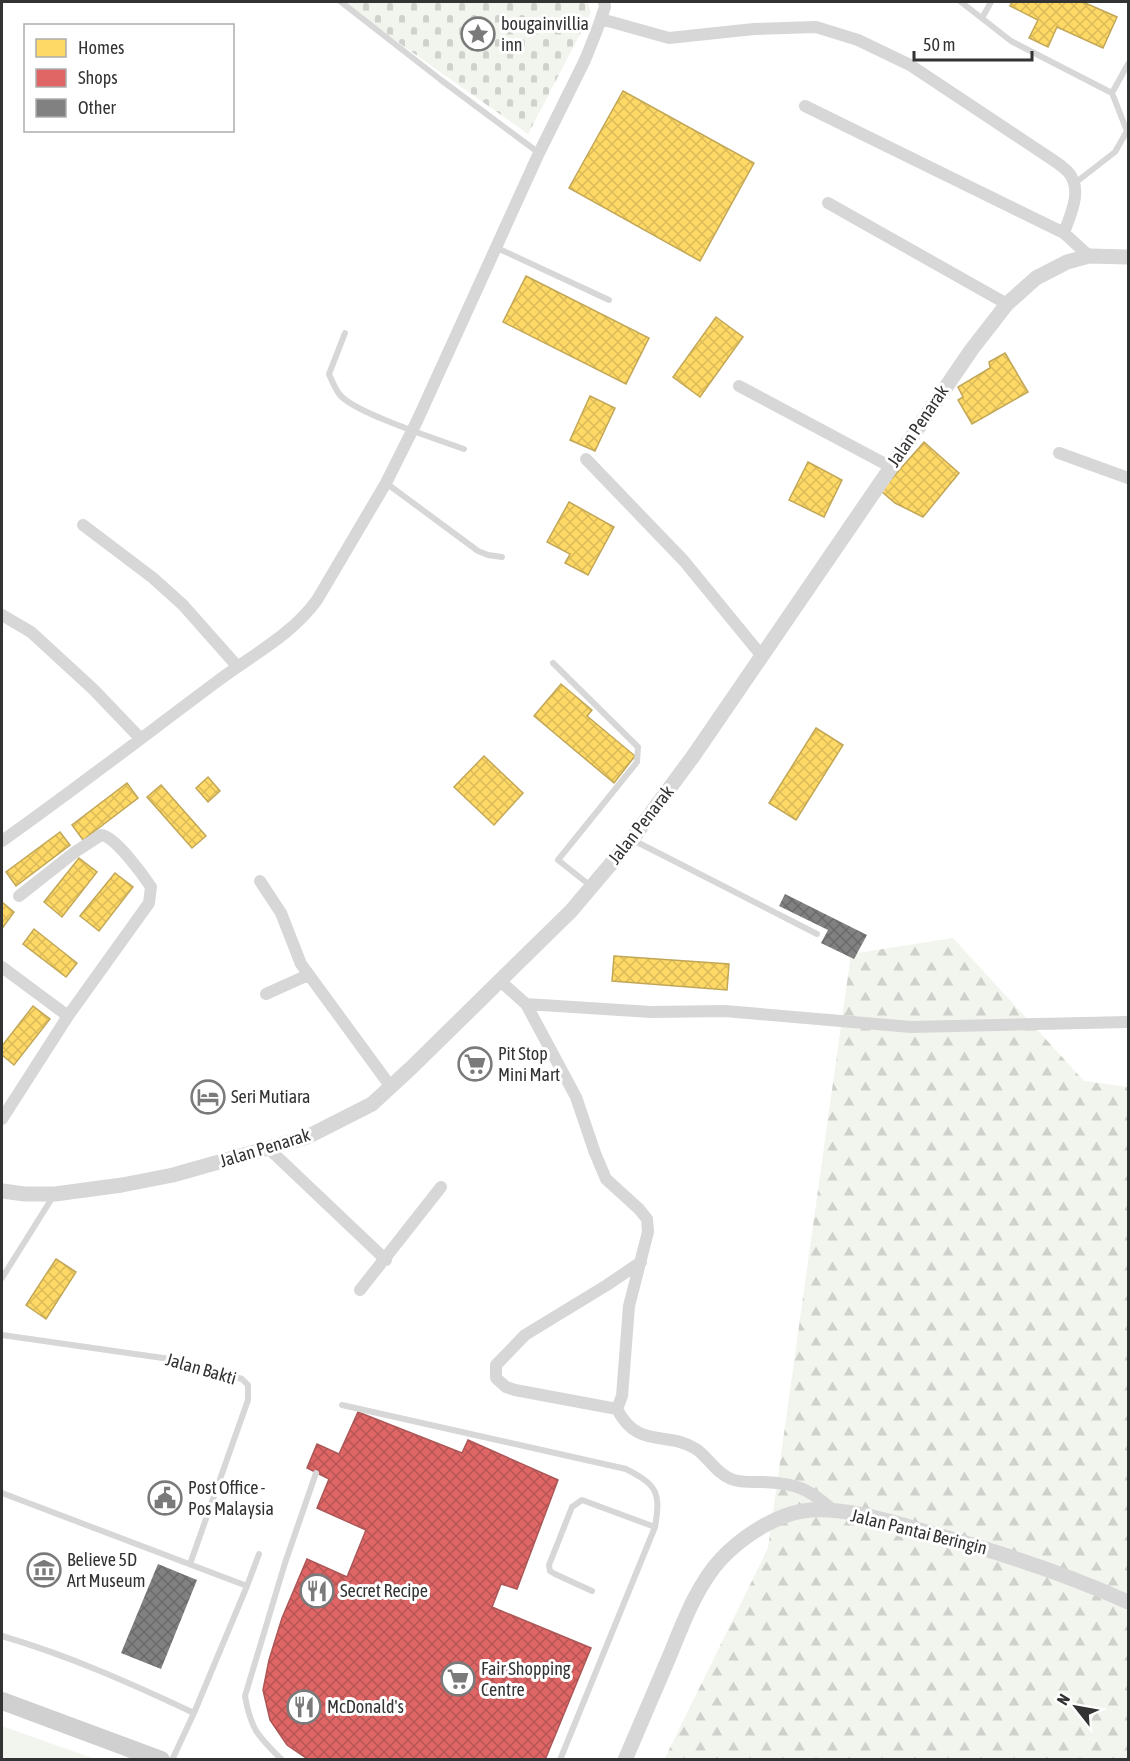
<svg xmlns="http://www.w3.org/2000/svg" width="1130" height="1761" font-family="'Asap Condensed',sans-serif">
	<defs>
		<pattern id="forest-firs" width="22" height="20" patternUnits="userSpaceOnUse" patternTransform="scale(1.5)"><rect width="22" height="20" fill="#f1f5ed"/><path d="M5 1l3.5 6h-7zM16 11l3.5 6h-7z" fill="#cfd2cc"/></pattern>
		<pattern id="cemetery-stones" width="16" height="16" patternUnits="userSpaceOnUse" patternTransform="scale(1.5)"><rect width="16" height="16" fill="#f1f5ed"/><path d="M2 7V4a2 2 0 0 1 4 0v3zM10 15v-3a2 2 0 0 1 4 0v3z" fill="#cfd2cc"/></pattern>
		<pattern id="homes-cross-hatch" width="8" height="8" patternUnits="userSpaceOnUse" patternTransform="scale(1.5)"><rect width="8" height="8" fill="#ffd966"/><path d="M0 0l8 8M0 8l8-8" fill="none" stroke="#dbbb59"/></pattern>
		<pattern id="shops-cross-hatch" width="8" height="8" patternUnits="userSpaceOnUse" patternTransform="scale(1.5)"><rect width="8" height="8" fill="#e06666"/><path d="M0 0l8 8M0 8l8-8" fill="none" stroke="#b65555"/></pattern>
		<pattern id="building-cross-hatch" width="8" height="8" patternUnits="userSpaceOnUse" patternTransform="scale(1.5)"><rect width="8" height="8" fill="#818181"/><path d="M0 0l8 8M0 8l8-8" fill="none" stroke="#6a6a6a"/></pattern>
	</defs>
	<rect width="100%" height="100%" fill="#fff"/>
	<path fill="url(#forest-firs)" d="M 953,938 L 1084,1081 L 1128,1087 L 1128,1759 L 664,1760 L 768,1548 L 851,954 Z"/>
	<path fill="url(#cemetery-stones)" d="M 341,2 L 587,2 L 591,13 L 528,134 Z"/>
	<path fill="#f1f5ed" d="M 2,1726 L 95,1759 L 2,1759 Z"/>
	<path fill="url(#homes-cross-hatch)" stroke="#c2a757" stroke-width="1.5" d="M 1012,2 L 1083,2 L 1117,17 L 1103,48 L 1057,27 L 1048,47 L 1029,38 L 1038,20 L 1010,6 Z
		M 623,91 L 754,163 L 700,261 L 569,188 Z
		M 526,276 L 649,338 L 626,384 L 503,322 Z
		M 716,317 L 743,337 L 700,397 L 673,377 Z
		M 1005,353 L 1028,392 L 972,424 L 958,400 L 963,397 L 958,387 L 990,368 L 989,362 Z
		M 590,396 L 615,408 L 595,451 L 570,440 Z
		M 924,442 L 959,473 L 923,517 L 895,503 L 881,491 Z
		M 808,462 L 842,480 L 824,517 L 789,500 Z
		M 569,502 L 614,527 L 588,575 L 565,563 L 570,554 L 547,542 Z
		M 561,684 L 592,710 L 587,716 L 635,756 L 614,783 L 534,716 Z
		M 816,728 L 843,745 L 796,820 L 769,803 Z
		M 484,756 L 523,793 L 494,825 L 454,787 Z
		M 208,777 L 220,791 L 208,802 L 196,788 Z
		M 127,783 L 138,798 L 83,840 L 72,825 Z
		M 161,785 L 206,836 L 192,848 L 147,797 Z
		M 60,832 L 70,845 L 16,886 L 6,872 Z
		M 79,858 L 97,872 L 62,917 L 44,902 Z
		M 115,873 L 133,887 L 99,931 L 80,916 Z
		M 2,902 L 14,912 L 3,927 L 2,926 Z
		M 34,929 L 77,963 L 66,977 L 23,944 Z
		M 614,956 L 729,964 L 727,990 L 612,981 Z
		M 33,1006 L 50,1019 L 14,1065 L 2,1055 L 2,1046 Z
		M 56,1259 L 76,1272 L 46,1319 L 26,1305 Z"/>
	<path fill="url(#shops-cross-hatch)" stroke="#ac5757" stroke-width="1.5" d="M 358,1412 L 462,1453 L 468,1440 L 558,1480 L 517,1589 L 501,1584 L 492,1607 L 591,1648 L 545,1760 L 309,1760 L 287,1745 L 270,1720 L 263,1690 L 269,1660 L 282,1618 L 307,1559 L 347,1577 L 366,1530 L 317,1508 L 329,1479 L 307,1468 L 317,1444 L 339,1454 Z"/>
	<path fill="url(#building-cross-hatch)" d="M 785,894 L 867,935 L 854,959 L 821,943 L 828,930 L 779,906 Z
		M 158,1564 L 197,1580 L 161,1669 L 121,1653 Z"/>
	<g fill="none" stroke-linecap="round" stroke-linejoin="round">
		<path stroke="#d7d7d7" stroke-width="6" d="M 341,2 L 441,80 L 539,153
			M 961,2 L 1011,41 L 1112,93 L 1127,131 L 1115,152 L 1075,183
			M 982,18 L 991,2
			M 1112,93 L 1128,64
			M 495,247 L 609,300
			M 345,333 L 329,374 C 332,381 335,389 340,395 C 355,413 439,440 464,449
			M 386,483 L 478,551 L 488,555 L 502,557
			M 553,663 L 638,747 L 637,762 L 558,860 L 592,887
			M 633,840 L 817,934
			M 2,1278 L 54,1195
			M 2,1335 L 177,1360 L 242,1379 L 248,1385 L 248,1400 L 190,1564
			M 342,1405 L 626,1469 C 657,1485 661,1492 655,1527 L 560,1760
			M 2,1493 L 247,1586 L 259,1554
			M 592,1591 L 555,1574 L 550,1571 L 549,1565 L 572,1507 L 582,1500 L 655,1527
			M 2,1636 C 70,1656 130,1683 194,1713
			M 172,1760 L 194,1713 L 247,1586
			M 282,1760 C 258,1736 251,1730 245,1696 L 285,1563 L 316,1473"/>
		<path stroke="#d7d7d7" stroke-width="12" d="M 601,19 L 669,38 L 754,29 L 816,27 L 858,40 L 910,65 L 1050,158 C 1056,162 1064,167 1069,173 C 1083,191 1070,215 1064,233
			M 805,106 L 1064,233 L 1089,256
			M 828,203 L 1007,304
			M 739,386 L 891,467
			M 1059,453 L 1128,478
			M 586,459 L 684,561 L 761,655
			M 83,525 L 153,578 L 183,605 L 237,666
			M 2,615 L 31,632 L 93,689 L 140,738
			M 2,841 C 74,790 144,736 215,683 C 250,656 291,636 317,600 L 386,483 L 417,421 L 539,153 L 585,60 L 597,30 L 605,7 L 604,2
			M 260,881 L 281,913 L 301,964 L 391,1087
			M 2,967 L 68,1016
			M 499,980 L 526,1004 L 576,1097 L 595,1153 L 606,1179 L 639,1209 L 647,1219 L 648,1232 L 629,1306 L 622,1396 L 617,1409 C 638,1450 666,1430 696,1449 C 709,1458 716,1473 731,1479 C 741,1483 753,1482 763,1482 C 797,1483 809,1489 834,1511
			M 266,994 L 308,975
			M 526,1004 L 651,1012 L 725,1011 L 911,1027 L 1128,1022
			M 2,1119 L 68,1016 L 149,903 L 151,887 C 143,875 115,836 101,835 L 75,852 L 19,896
			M 268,1148 L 386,1260
			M 360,1290 L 441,1187
			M 617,1409 L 515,1390 L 506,1387 L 496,1378 L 496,1365 L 525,1335 L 607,1285 L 641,1262"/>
		<path stroke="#d7d7d7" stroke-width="15" d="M 2,1191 L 25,1194 L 55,1194 L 122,1185 L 173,1175 L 307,1137 L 372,1104 L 411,1068 L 571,911 L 632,839 L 694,755 L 972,349 L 1007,304 L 1036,278 L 1067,262 L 1089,256 L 1128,257
			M 625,1760 C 640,1725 655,1690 670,1655 C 683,1623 697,1585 721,1559 C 743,1536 779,1512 811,1510 C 847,1508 889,1521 923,1531 C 993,1550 1062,1572 1128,1602"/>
		<path stroke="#d0d0d0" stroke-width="18" d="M 2,1701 L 161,1760"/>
	</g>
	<defs>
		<symbol id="sight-ring" viewBox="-11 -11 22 22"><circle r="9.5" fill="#fff" stroke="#7a7a7a" stroke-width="1.5"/><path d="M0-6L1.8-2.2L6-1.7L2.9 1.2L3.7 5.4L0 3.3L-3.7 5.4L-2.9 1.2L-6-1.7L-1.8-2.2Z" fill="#7a7a7a"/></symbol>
		<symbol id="supermarket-ring" viewBox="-11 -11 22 22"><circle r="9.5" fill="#fff" stroke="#7a7a7a" stroke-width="1.5"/><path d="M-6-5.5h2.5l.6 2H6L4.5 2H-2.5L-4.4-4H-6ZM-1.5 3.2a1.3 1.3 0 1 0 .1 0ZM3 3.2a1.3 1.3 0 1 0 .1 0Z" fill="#7a7a7a"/></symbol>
		<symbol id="hotel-ring" viewBox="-11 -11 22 22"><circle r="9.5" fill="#fff" stroke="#7a7a7a" stroke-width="1.5"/><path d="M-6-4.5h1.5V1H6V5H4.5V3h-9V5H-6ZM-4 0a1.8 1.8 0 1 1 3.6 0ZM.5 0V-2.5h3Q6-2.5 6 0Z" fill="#7a7a7a"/></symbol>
		<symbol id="civic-ring" viewBox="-11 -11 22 22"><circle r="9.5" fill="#fff" stroke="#7a7a7a" stroke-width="1.5"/><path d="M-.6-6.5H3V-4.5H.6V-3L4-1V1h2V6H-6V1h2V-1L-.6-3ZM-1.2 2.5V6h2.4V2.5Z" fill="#7a7a7a"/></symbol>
		<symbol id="museum-ring" viewBox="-11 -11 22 22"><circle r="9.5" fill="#fff" stroke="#7a7a7a" stroke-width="1.5"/><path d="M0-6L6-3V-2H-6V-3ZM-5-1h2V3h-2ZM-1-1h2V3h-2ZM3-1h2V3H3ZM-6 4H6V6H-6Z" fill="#7a7a7a"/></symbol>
		<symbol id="restaurant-ring" viewBox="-11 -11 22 22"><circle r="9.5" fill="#fff" stroke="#7a7a7a" stroke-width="1.5"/><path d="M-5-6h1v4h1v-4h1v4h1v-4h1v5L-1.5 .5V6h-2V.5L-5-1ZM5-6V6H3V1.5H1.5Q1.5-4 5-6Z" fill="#7a7a7a"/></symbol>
	</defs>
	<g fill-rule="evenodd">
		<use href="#sight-ring" x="459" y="15" width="38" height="38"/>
		<use href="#supermarket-ring" x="456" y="1045" width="38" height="38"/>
		<use href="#hotel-ring" x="189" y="1078" width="38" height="38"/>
		<use href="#civic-ring" x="146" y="1479" width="38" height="38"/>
		<use href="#museum-ring" x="25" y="1551" width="38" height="38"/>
		<use href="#restaurant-ring" x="298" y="1572" width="38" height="38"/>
		<use href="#supermarket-ring" x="439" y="1660" width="38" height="38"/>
		<use href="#restaurant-ring" x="285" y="1688" width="38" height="38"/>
	</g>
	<g text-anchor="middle" stroke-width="6" stroke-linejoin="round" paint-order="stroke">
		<g font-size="18" fill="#333" stroke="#fff" text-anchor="start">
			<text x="501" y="30">bougainvillia<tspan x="501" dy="21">inn</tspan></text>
			<text x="498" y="1060">Pit Stop<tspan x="498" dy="21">Mini Mart</tspan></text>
			<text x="231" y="1103">Seri Mutiara</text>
			<text x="188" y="1494">Post Office -<tspan x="188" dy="21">Pos Malaysia</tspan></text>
			<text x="67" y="1566">Believe 5D<tspan x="67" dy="21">Art Museum</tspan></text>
			<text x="340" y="1597">Secret Recipe</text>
			<text x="481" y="1675">Fair Shopping<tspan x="481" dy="21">Centre</tspan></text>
			<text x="327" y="1713">McDonald's</text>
		</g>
		<g font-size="18" fill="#333" stroke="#fff">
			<text transform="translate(918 426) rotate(-56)" y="6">Jalan Penarak</text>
			<text transform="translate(641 825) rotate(-52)" y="6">Jalan Penarak</text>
			<text transform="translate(265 1148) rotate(-17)" y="6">Jalan Penarak</text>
			<text transform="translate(201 1369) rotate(16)" y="6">Jalan Bakti</text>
			<text transform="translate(919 1532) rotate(14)" y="6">Jalan Pantai Beringin</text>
		</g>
	</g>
	<rect width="1130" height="1761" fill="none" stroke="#333333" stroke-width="6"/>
	<rect x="24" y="24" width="210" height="108" fill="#ffffff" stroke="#adadad" stroke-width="1.5"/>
	<rect x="36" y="39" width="30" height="18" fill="#ffd966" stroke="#adadad" stroke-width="1.5"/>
	<text x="78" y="54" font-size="18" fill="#333333">Homes</text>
	<rect x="36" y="69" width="30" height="18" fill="#e06666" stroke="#adadad" stroke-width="1.5"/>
	<text x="78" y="84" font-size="18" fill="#333333">Shops</text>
	<rect x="36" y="99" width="30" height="18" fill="#818181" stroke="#adadad" stroke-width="1.5"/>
	<text x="78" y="114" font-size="18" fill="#333333">Other</text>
	<g transform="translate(1076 1707) rotate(301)" stroke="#ffffff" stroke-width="4.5" paint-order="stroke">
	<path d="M0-4.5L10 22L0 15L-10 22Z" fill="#333333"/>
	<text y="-9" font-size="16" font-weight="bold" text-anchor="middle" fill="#333333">N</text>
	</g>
	<path d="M914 51v9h118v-9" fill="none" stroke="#333333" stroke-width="3"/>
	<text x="923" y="51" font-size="18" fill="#333333" stroke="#ffffff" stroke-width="4.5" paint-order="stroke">50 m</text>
</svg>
